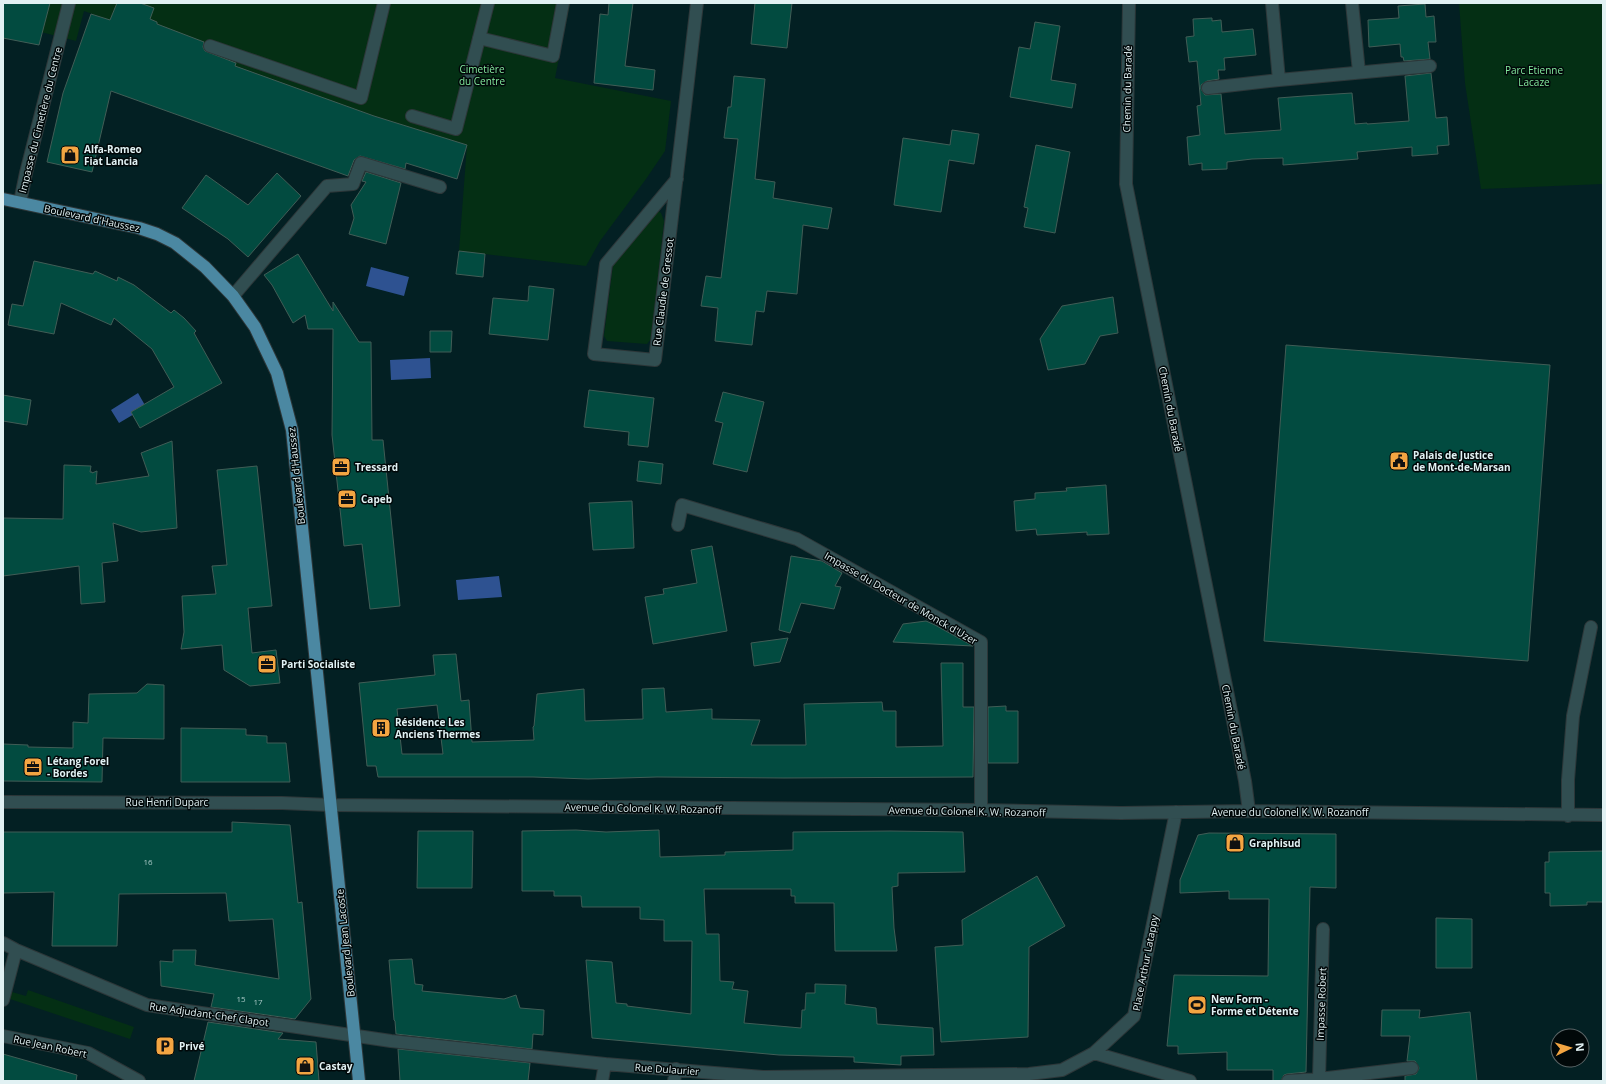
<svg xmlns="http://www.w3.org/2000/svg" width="1606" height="1084" font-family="'Open Sans',sans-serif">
	<rect width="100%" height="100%" fill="#032023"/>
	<path fill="#042f14" d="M 50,3 L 570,3 L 555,78 L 671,101 L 665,151 L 646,179 L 600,241 L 586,266 L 459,251 L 467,145 L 374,116 L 84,11 L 76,41 L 41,32 Z
		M 1459,3 L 1603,3 L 1603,184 L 1481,189 L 1465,83 Z
		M 656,209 L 661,213 L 664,221 L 651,339 L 647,344 L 607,341 L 604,336 L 613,265 Z
		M 28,990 L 134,1027 L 130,1039 L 10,999 L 12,992 L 26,996 Z"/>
	<path fill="#2e5291" d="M 371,267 L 409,277 L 404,296 L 366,286 Z
		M 430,358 L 431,378 L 391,380 L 390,360 Z
		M 138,393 L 146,407 L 119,423 L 111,410 Z
		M 499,576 L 502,597 L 458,600 L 456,580 Z"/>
	<path fill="#024b40" stroke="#415d56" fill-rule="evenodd" d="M 3,3 L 50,3 L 39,45 L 3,38 Z
		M 117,3 L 140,3 L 154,8 L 150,19 L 157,22 L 157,24 L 204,42 L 203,47 L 205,51 L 236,63 L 235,66 L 374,116 L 467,145 L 457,179 L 406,163 L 405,169 L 360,156 L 354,160 L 348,176 L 111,91 L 92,172 L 47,162 L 63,93 L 91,14 L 110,20 Z
		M 609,3 L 633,3 L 625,66 L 655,70 L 653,90 L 594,83 L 600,14 L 608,15 Z
		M 755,3 L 792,3 L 787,48 L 751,44 Z
		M 1425,4 L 1426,17 L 1434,16 L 1436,42 L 1428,42 L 1430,59 L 1404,61 L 1403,57 L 1401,57 L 1400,44 L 1369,47 L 1368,20 L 1399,18 L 1398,6 Z
		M 1212,18 L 1212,21 L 1221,20 L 1222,32 L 1253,29 L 1256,55 L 1224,58 L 1225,70 L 1218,70 L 1219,79 L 1207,81 L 1201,85 L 1201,89 L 1205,95 L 1221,94 L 1225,134 L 1281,130 L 1278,98 L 1304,96 L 1352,93 L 1355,124 L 1367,123 L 1367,124 L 1409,121 L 1405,76 L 1431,73 L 1436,118 L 1447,117 L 1449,145 L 1437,146 L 1438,154 L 1412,156 L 1412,147 L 1357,152 L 1358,159 L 1309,163 L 1283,165 L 1283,158 L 1252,159 L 1227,162 L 1227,169 L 1202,170 L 1202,163 L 1189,165 L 1187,137 L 1200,135 L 1197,106 L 1201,105 L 1197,61 L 1189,62 L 1186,37 L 1194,36 L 1193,19 Z
		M 1035,22 L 1060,26 L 1051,80 L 1076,84 L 1072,108 L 1010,97 L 1019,47 L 1030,49 Z
		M 734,76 L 765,79 L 755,179 L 775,182 L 773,198 L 832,208 L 828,229 L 803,225 L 797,294 L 767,291 L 764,312 L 756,311 L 752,345 L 715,341 L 718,308 L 701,306 L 706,276 L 721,278 L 738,139 L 724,138 L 728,107 L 731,107 Z
		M 952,130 L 979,134 L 974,164 L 949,160 L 941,212 L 894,205 L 903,138 L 950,145 Z
		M 1036,145 L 1070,152 L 1055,233 L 1024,227 L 1028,208 L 1024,207 Z
		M 366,172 L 401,183 L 386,244 L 349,234 L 354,218 L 351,205 L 366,182 L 362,181 Z
		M 277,173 L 301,196 L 248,257 L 228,239 L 182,208 L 206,175 L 248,205 Z
		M 459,251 L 485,254 L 483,277 L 456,274 Z
		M 298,254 L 333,311 L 333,302 L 359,342 L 371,342 L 372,440 L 383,440 L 400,606 L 370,609 L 362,544 L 344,546 L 332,435 L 333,329 L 308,329 L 305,315 L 293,323 L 272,285 L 264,275 Z
		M 34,261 L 93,274 L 95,271 L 117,281 L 118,277 L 134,285 L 171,313 L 174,310 L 184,318 L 196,331 L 194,333 L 222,383 L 140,428 L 131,412 L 174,387 L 152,349 L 114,318 L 111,325 L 61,303 L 54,334 L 8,325 L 12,304 L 23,306 Z
		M 529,286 L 554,289 L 548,340 L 489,334 L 493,298 L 528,301 Z
		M 1113,297 L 1118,333 L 1100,336 L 1085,364 L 1048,370 L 1040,339 L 1062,306 Z
		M 430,331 L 452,331 L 451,352 L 430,352 Z
		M 1286,345 L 1550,365 L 1528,661 L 1264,641 Z
		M 589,390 L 654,398 L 648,447 L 628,445 L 629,432 L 584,427 Z
		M 723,392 L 764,402 L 747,472 L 713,464 L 723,423 L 715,421 Z
		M 3,395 L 31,400 L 27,425 L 3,421 Z
		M 172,441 L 177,528 L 141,532 L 113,523 L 118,561 L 102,563 L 105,602 L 81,604 L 79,566 L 3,576 L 3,518 L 63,519 L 64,465 L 91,466 L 90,472 L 92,472 L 92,473 L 97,471 L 96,484 L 149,476 L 141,453 Z
		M 639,461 L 663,464 L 661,484 L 637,481 Z
		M 257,466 L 272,606 L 248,608 L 252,653 L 276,650 L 280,683 L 250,686 L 224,670 L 222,645 L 181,649 L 184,632 L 182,596 L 216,594 L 212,566 L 227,565 L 217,470 Z
		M 1106,485 L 1109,534 L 1087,535 L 1087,532 L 1037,535 L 1036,529 L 1016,531 L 1014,501 L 1035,499 L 1035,493 L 1067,491 L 1066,488 Z
		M 632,501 L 634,548 L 593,550 L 589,503 Z
		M 712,546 L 727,631 L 653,644 L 645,597 L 664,594 L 663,589 L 697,583 L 691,550 Z
		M 791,556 L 822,561 L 842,573 L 835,586 L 841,587 L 834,609 L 801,603 L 790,633 L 779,630 Z
		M 926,621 L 935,625 L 973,646 L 893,642 L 903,624 Z
		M 788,638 L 780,662 L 754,666 L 751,643 Z
		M 456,654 L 461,701 L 469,700 L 472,742 L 534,740 L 533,727 L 534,726 L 537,694 L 584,689 L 585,721 L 643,719 L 642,689 L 664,688 L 666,712 L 712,709 L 712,719 L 760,720 L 751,745 L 806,745 L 804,704 L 882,702 L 883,711 L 896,711 L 896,747 L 943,746 L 941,663 L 963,663 L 963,707 L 974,707 L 973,777 L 784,778 L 657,777 L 588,779 L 533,777 L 378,777 L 376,766 L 367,766 L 359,683 L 435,675 L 433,655 ZM 437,705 L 443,754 L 402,754 L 397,709 Z
		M 147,684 L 164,685 L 164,739 L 103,738 L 102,782 L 3,781 L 3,744 L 28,745 L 28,747 L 73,748 L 73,722 L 88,723 L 89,694 L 137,693 Z
		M 1006,706 L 1006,711 L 1018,711 L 1018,763 L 988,763 L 988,707 Z
		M 181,728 L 246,729 L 246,735 L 267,736 L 267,743 L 286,743 L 290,782 L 181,782 Z
		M 232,822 L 290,825 L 298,903 L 302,902 L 311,999 L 295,1019 L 211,1007 L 214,994 L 161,986 L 160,961 L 173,962 L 173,950 L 196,950 L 195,965 L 279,979 L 273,919 L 229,921 L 226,893 L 119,894 L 117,946 L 52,946 L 54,892 L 3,893 L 3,832 L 232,832 Z
		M 576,830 L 606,832 L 659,830 L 660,857 L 725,855 L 725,852 L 793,850 L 793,832 L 890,831 L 963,832 L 965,872 L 898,873 L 898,886 L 892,887 L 894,928 L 897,951 L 835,951 L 834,903 L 795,903 L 795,896 L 791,896 L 791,889 L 704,889 L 706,934 L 719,934 L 720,981 L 734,982 L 732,989 L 748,991 L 744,1023 L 801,1028 L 802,1010 L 805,1010 L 806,993 L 815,993 L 815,984 L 846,985 L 845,1004 L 876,1008 L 877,1024 L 933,1028 L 934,1055 L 901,1056 L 901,1065 L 854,1062 L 854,1057 L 779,1055 L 592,1038 L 586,960 L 612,962 L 616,1003 L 627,1004 L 627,1006 L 691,1014 L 692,941 L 664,941 L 664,920 L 640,919 L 640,907 L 582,907 L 581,896 L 554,896 L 554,891 L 522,891 L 522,831 Z
		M 418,831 L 473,831 L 472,888 L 417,888 Z
		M 1209,833 L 1336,834 L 1336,888 L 1310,887 L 1306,1072 L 1287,1074 L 1284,1075 L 1281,1081 L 1273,1081 L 1273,1070 L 1227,1070 L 1227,1052 L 1178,1054 L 1178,1046 L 1167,1046 L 1174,975 L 1268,976 L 1269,899 L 1229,899 L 1229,891 L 1180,893 L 1180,880 L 1198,835 Z
		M 1603,851 L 1603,902 L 1587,902 L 1587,905 L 1550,906 L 1550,893 L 1545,893 L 1545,862 L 1549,862 L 1549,852 Z
		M 1037,876 L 1065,926 L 1029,947 L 1028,1037 L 941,1042 L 935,947 L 963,945 L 962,920 Z
		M 1436,918 L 1472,919 L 1472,968 L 1436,968 Z
		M 412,959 L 415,984 L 423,985 L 422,991 L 504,999 L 516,995 L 520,1008 L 544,1010 L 543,1035 L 533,1034 L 532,1049 L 396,1034 L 395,1021 L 394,1020 L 389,960 Z
		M 1382,1010 L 1420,1010 L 1419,1018 L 1470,1012 L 1477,1081 L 1405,1081 L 1405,1076 L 1416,1074 L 1419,1068 L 1415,1061 L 1407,1061 L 1410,1036 L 1381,1036 Z
		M 208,1022 L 283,1033 L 278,1039 L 316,1042 L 319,1081 L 194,1081 Z
		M 398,1049 L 530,1063 L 528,1081 L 400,1081 Z
		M 3,1054 L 77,1075 L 76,1081 L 3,1081 Z"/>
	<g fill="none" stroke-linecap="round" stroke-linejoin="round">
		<defs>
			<path id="minor" d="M 1129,3 L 1126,184 L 1245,781 L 1249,811
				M 1272,3 L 1279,80 L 1430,66
				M 1352,3 L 1359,72
				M 479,38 L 553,56 L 563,3
				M 210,46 L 361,98 L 384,3
				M 1208,88 L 1279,80
				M 412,116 L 456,129 L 488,3
				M 677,179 L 606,264 L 594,354 L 655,360 C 670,241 683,122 697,3
				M 20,202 L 26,173 L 69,3
				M 233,296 L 327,186 L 353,184 L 361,163 L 440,187
				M 678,525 L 682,505 L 797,539 L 981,642 L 981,810
				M 3,802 L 282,803 L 330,805 L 981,810 L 1121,813 L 1249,811 L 1603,815
				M 1568,816 L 1568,780 L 1573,716 L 1591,627
				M 3,943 L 16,950 L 147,1005 L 391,1041 L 605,1064 L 763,1077 L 1029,1074 L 1062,1070 L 1094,1053 L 1134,1016 L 1176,812
				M 3,1000 L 16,950
				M 3,1036 L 88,1053 L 139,1081
				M 1094,1053 L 1190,1081
				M 1319,1079 L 1412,1068
				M 602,1081 L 605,1064
				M 674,1081 L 676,1069
				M 1288,1081 L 1319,1079 L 1323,929"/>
			<path id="major" d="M 3,199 L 139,228 L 157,234 L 175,243 L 205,267 L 233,296 L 255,327 L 277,373 L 292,430 L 359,1081"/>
		</defs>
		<use href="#minor" stroke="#2d3739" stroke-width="14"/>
		<use href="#major" stroke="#2d3739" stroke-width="14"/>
		<use href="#minor" stroke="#314e51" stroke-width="12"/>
		<use href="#major" stroke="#4b88a2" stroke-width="12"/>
	</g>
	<defs>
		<symbol id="shop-square" viewBox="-11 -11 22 22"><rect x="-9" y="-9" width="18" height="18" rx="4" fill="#f3a542" stroke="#010809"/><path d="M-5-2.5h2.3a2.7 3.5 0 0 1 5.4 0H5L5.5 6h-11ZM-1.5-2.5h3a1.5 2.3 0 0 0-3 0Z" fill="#111"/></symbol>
		<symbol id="civic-square" viewBox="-11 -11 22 22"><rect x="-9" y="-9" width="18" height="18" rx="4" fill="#f3a542" stroke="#010809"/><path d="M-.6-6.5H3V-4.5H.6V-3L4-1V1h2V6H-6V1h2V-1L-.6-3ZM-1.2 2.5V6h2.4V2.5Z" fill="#111"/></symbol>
		<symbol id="office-square" viewBox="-11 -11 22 22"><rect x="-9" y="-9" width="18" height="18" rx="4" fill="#f3a542" stroke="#010809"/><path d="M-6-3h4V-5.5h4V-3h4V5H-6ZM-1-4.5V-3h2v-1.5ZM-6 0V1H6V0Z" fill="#111"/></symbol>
		<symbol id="building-square" viewBox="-11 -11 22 22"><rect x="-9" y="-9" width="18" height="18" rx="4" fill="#f3a542" stroke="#010809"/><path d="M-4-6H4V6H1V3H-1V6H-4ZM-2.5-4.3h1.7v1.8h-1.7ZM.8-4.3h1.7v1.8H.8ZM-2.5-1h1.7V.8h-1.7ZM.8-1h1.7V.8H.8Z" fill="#111"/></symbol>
		<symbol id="stadium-square" viewBox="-11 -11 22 22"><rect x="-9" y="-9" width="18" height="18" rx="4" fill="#f3a542" stroke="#010809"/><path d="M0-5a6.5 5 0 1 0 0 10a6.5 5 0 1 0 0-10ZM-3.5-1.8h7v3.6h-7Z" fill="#111"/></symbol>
		<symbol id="parking-square" viewBox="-11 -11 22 22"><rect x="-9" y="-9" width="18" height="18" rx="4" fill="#f3a542" stroke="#010809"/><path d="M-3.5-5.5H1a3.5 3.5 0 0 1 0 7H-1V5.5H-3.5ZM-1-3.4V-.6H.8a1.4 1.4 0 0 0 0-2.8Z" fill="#111"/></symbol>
	</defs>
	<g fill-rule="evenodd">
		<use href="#shop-square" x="59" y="144" width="22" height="22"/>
		<use href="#civic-square" x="1388" y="450" width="22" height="22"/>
		<use href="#office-square" x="330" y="456" width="22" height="22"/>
		<use href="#office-square" x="336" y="488" width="22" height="22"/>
		<use href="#office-square" x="256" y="653" width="22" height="22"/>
		<use href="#building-square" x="370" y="717" width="22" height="22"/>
		<use href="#office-square" x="22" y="756" width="22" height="22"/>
		<use href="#shop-square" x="1224" y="832" width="22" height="22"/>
		<use href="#stadium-square" x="1186" y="994" width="22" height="22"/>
		<use href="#parking-square" x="154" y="1035" width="22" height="22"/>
		<use href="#shop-square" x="294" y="1055" width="22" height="22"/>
	</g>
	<g text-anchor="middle" stroke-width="3" stroke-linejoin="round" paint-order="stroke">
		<g font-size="8" fill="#a9c8c6">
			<text x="148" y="865">16</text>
			<text x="241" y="1002">15</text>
			<text x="258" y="1005">17</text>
		</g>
		<g font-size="10" fill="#84ea9f" stroke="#010809">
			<text x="482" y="73">Cimetière<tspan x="482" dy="12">du Centre</tspan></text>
			<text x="1534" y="74">Parc Etienne<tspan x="1534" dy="12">Lacaze</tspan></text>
		</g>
		<g font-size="10" fill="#e1f1f3" stroke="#010809">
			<text transform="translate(1127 89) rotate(-89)" y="4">Chemin du Baradé</text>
			<text transform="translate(40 120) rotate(-76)" y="4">Impasse du Cimetière du Centre</text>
			<text transform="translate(92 218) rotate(12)" y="4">Boulevard d'Haussez</text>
			<text transform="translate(663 292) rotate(-83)" y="4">Rue Claudie de Gressot</text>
			<text transform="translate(1171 409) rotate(79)" y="4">Chemin du Baradé</text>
			<text transform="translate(296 476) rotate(-96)" y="4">Boulevard d'Haussez</text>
			<text transform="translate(901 598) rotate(30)" y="4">Impasse du Docteur de Monck d'Uzer</text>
			<text transform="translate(1234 727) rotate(79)" y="4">Chemin du Baradé</text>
			<text x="167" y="806">Rue Henri Duparc</text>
			<text transform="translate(643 808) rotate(1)" y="4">Avenue du Colonel K. W. Rozanoff</text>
			<text transform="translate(967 811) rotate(1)" y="4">Avenue du Colonel K. W. Rozanoff</text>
			<text x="1290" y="816">Avenue du Colonel K. W. Rozanoff</text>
			<text transform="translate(345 943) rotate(-96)" y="4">Boulevard Jean Lacoste</text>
			<text transform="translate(1145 963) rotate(-79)" y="4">Place Arthur Latappy</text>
			<text transform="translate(1321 1004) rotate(-88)" y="4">Impasse Robert</text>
			<text transform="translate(209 1014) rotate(8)" y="4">Rue Adjudant-Chef Clapot</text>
			<text transform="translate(50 1046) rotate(12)" y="4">Rue Jean Robert</text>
			<text transform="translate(667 1069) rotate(4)" y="4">Rue Dulaurier</text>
		</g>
		<g font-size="10" font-weight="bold" fill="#e1f1f3" stroke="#010809" text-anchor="start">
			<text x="84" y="153">Alfa-Romeo<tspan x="84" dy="12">Fiat Lancia</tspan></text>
			<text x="1413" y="459">Palais de Justice<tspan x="1413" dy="12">de Mont-de-Marsan</tspan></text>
			<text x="355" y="471">Tressard</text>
			<text x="361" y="503">Capeb</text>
			<text x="281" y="668">Parti Socialiste</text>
			<text x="395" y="726">Résidence Les<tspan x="395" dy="12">Anciens Thermes</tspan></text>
			<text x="47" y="765">Létang Forel<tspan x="47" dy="12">- Bordes</tspan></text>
			<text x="1249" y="847">Graphisud</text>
			<text x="1211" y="1003">New Form -<tspan x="1211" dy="12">Forme et Détente</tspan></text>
			<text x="179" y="1050">Privé</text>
			<text x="319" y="1070">Castay</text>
		</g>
	</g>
	<rect width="1606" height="1084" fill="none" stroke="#e1f1f3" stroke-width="8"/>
	<g transform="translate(1570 1048) rotate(85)"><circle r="19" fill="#010809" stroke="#5b6567"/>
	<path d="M0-3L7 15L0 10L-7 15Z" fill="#f3a542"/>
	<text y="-6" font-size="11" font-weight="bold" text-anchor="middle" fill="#e1f1f3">N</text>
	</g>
</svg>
